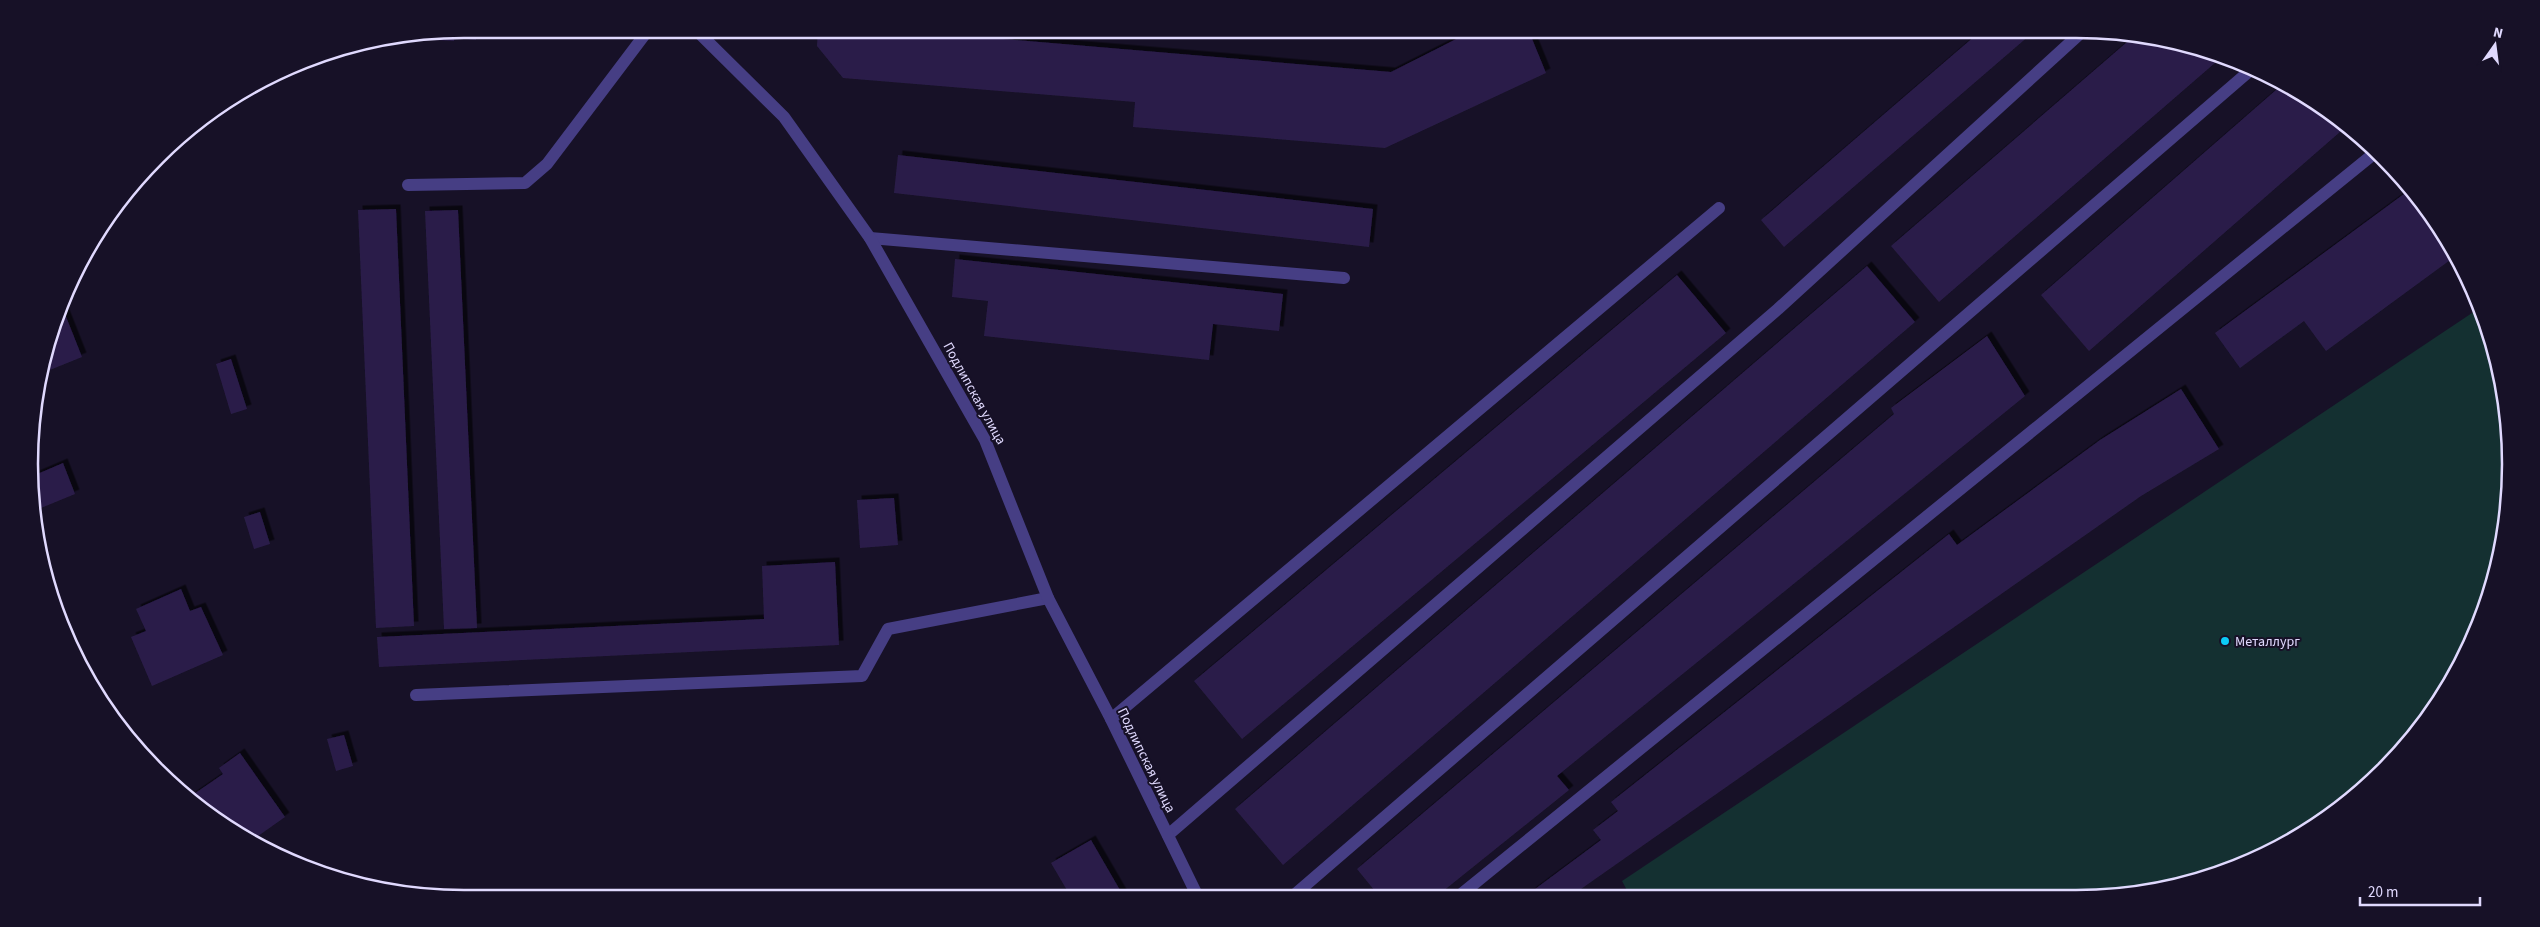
<svg xmlns="http://www.w3.org/2000/svg" width="2540" height="927" font-family="'Source Sans 3',sans-serif">
	<defs>
		<filter id="shadow"><feDropShadow dx="4.5" dy="-4.5" stdDeviation="0" flood-color="#0009"/></filter>
	</defs>
	<rect width="100%" height="100%" fill="#171127"/>
	<path fill="#143031" d="M 2481,307 L 2488,324 L 2508,407 L 2510,492 L 2496,576 L 2438,705 L 2363,790 L 2269,854 L 2134,894 L 1630,896 L 1622,881 Z"/>
	<path fill="#2a1d48" filter="url(#shadow)" d="M 461,29 L 478,29 L 476,40 L 459,38 Z
		M 486,29 L 506,29 L 506,36 L 486,36 Z
		M 818,29 L 886,29 L 1391,72 L 1476,29 L 1528,29 L 1546,73 L 1385,148 L 1133,127 L 1135,102 L 843,78 L 817,46 Z
		M 1983,29 L 2037,29 L 1784,247 L 1761,220 Z
		M 455,30 L 454,41 L 435,40 L 435,33 Z
		M 2134,36 L 2189,44 L 2223,56 L 1939,302 L 1891,246 Z
		M 2284,83 L 2348,125 L 2089,351 L 2041,295 Z
		M 898,155 L 1373,209 L 1369,247 L 894,193 Z
		M 2412,188 L 2457,255 L 2326,351 L 2304,321 L 2240,368 L 2215,333 Z
		M 396,209 L 414,626 L 376,628 L 358,210 Z
		M 458,210 L 477,628 L 444,629 L 425,211 Z
		M 955,259 L 1283,294 L 1279,331 L 1213,324 L 1209,360 L 984,336 L 988,301 L 952,297 Z
		M 1867,266 L 1915,322 L 1283,865 L 1235,809 Z
		M 1677,275 L 1726,333 L 1242,739 L 1194,681 Z
		M 61,304 L 82,357 L 40,374 L 52,323 Z
		M 1987,336 L 2025,396 L 1557,776 L 1569,790 L 1437,896 L 1379,896 L 1357,869 L 1894,414 L 1891,408 Z
		M 231,359 L 247,409 L 231,414 L 216,364 Z
		M 2181,389 L 2219,449 L 2141,496 L 1571,896 L 1534,896 L 1531,892 L 1601,840 L 1593,830 L 1618,811 L 1611,802 L 1949,534 L 1957,545 L 2100,440 Z
		M 63,463 L 75,494 L 41,508 L 35,496 L 35,475 Z
		M 894,498 L 898,545 L 860,548 L 857,500 Z
		M 260,512 L 270,544 L 254,549 L 244,517 Z
		M 835,562 L 839,645 L 379,667 L 377,637 L 764,619 L 762,566 Z
		M 181,589 L 190,611 L 201,607 L 223,655 L 152,686 L 131,637 L 146,631 L 136,609 Z
		M 344,735 L 353,766 L 336,771 L 327,739 Z
		M 240,753 L 285,817 L 251,841 L 201,810 L 191,796 L 223,774 L 219,768 Z
		M 1091,840 L 1124,897 L 1071,897 L 1051,863 Z"/>
	<g fill="none" stroke-linecap="round" stroke-linejoin="round">
		<path stroke="#463e84" stroke-width="12" d="M 408,185 L 525,183 L 547,164 L 649,29
			M 870,238 L 1344,278
			M 416,695 L 862,676 L 888,629 L 1048,598
			M 1111,719 L 1719,208
			M 1168,835 L 1778,309 L 2084,30
			M 1293,896 L 2253,68
			M 1459,896 L 2376,152"/>
		<path stroke="#463e84" stroke-width="12" d="M 695,29 L 784,117 L 870,238 L 985,440 L 1048,598 L 1111,719 L 1198,897"/>
	</g>
	<circle fill="#0ccbf6" stroke="#171127" stroke-width="2" cx="2225" cy="641" r="5"/>
	<g text-anchor="middle" stroke-width="4" stroke-linejoin="round" paint-order="stroke">
		<g font-size="14" fill="#e0d9fe" stroke="#171127">
			<text transform="translate(975 393) rotate(61)" y="5">Подлипская улица</text>
			<text transform="translate(1147 760) rotate(64)" y="5">Подлипская улица</text>
		</g>
		<g font-size="14" fill="#e0d9fe" stroke="#171127" text-anchor="start">
			<text x="2235" y="646">Металлург</text>
		</g>
	</g>
	<path d="M0 0H2540V927H0ZM464 38H2076A426 426 0 0 1 2502 464V464A426 426 0 0 1 2076 890H464A426 426 0 0 1 38 464V464A426 426 0 0 1 464 38Z" fill="#171127" fill-rule="evenodd"/>
	<path fill="none" stroke="#e0d9fe" stroke-width="2.5" d="M464 38H2076A426 426 0 0 1 2502 464V464A426 426 0 0 1 2076 890H464A426 426 0 0 1 38 464V464A426 426 0 0 1 464 38Z"/>
	<g transform="translate(2495 45) rotate(14)" stroke="#171127" stroke-width="4" paint-order="stroke">
	<path d="M0-4L9 19L0 12L-9 19Z" fill="#e0d9fe"/>
	<text y="-8" font-size="14" font-weight="bold" text-anchor="middle" fill="#e0d9fe">N</text>
	</g>
	<path d="M2360 897v8h120v-8" fill="none" stroke="#e0d9fe" stroke-width="2.5"/>
	<text x="2368" y="897" font-size="15" fill="#e0d9fe" stroke="#171127" stroke-width="4" paint-order="stroke">20 m</text>
</svg>
